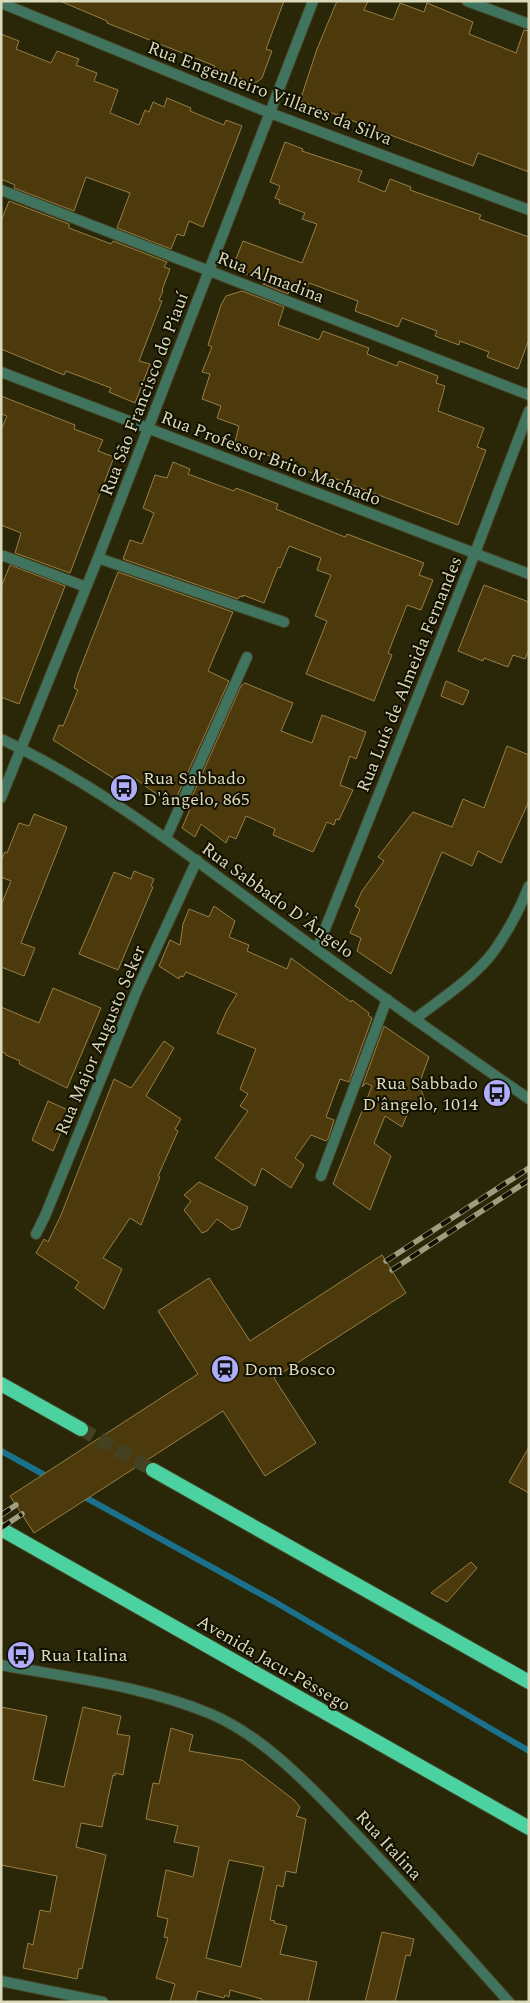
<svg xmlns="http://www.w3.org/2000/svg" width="530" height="2003" font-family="Spectral,serif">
	<rect width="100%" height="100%" fill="#292707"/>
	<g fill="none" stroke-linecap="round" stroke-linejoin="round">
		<path stroke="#1b708c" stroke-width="6" d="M 1,1451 L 50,1478
			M 81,1495 L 275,1602 L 529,1751"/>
	</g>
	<path fill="#4c3a0d" stroke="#977e46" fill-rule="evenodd" d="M 60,1 L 284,1 L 266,49 L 272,51 L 262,78 L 254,84 L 214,68 L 215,66 L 107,23 L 107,21 Z
		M 337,1 L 368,1 L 364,10 L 393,20 L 400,3 L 424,12 L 427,3 L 473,22 L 469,34 L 516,53 L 524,30 L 529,31 L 529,172 L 478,153 L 473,166 L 300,101 L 317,49 Z
		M 1,34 L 19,41 L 16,49 L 51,63 L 57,51 L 79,59 L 76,65 L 97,73 L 94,81 L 118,90 L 110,113 L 139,125 L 145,110 L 149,112 L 153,102 L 164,107 L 167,98 L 191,108 L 190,111 L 224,125 L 226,120 L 242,126 L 203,227 L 189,221 L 184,236 L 177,234 L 171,249 L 117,228 L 130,193 L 86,177 L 74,211 L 14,188 L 15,185 L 1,179 Z
		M 285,142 L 303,149 L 302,151 L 362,171 L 358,181 L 385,192 L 390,179 L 411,187 L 410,190 L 481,215 L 479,219 L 529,237 L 529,339 L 518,369 L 487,357 L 489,352 L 460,341 L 459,345 L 435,336 L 437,331 L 402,318 L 398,327 L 355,311 L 358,301 L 309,283 L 305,292 L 293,287 L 291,287 L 288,294 L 263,284 L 268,282 L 232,269 L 243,241 L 302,263 L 317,224 L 302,219 L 305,213 L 279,203 L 280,200 L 275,198 L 280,186 L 270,182 Z
		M 9,201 L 69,224 L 69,228 L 111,244 L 113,241 L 167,262 L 164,267 L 170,269 L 162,290 L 163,291 L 159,300 L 162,301 L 139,361 L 150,364 L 135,403 L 109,392 L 111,388 L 66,371 L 64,375 L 1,349 L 1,221 Z
		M 242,291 L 284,307 L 278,325 L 319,340 L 323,331 L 369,348 L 367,354 L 397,366 L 399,361 L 438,376 L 436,383 L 445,386 L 438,411 L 484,428 L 477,447 L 486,450 L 458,525 L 331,477 L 329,480 L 235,442 L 239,426 L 217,418 L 221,406 L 202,399 L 210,374 L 202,372 L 212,347 L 208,345 L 221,305 L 226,296 Z
		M 1,396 L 75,425 L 74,429 L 103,440 L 98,451 L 114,457 L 70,573 L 15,553 L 21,533 L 1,525 L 1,430 L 7,416 L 1,414 Z
		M 173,462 L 190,469 L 188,474 L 234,491 L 236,488 L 278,504 L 276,509 L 345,537 L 347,534 L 424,563 L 419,575 L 433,580 L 421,610 L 407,605 L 388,653 L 392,655 L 374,701 L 306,674 L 327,621 L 315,616 L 331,575 L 317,570 L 321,558 L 289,546 L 280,568 L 278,567 L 264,603 L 243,595 L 243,597 L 240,596 L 238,599 L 123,559 L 130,540 L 142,544 L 154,513 L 143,508 L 155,475 L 167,478 Z
		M 10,565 L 65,586 L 19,704 L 1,697 L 1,587 Z
		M 118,572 L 233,612 L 208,671 L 229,681 L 174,803 L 162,798 L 130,775 L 126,786 L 53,740 L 59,725 L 63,726 L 78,690 L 74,688 L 78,674 Z
		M 484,585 L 529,602 L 529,650 L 525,659 L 513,655 L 508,667 L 484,658 L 483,661 L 458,651 Z
		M 446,681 L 469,691 L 463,705 L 441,696 Z
		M 245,683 L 293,703 L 281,731 L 312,743 L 322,715 L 366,732 L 356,759 L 350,756 L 340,785 L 353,790 L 339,820 L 336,819 L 334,825 L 327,822 L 313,852 L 273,835 L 275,829 L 246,816 L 236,839 L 229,836 L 226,843 L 201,824 L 195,837 L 182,828 L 190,809 L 187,808 L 241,686 Z
		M 507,746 L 529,755 L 529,801 L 501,863 L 478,851 L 472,866 L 442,852 L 391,974 L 357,951 L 361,938 L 350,933 L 360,909 L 355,906 L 362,891 L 384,861 L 378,857 L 413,812 L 452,827 L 463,799 L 484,808 Z
		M 34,814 L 67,827 L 21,943 L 35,948 L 24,976 L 1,967 L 1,905 L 11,881 L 1,877 L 1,860 L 5,852 L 7,853 L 19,823 L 29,826 Z
		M 134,871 L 154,879 L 151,886 L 153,887 L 118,970 L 79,954 L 114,872 L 131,879 Z
		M 214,906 L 235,921 L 229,937 L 249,945 L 247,951 L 287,969 L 291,958 L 351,1002 L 352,1000 L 369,1013 L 368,1015 L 372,1018 L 349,1082 L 340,1079 L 326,1117 L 334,1120 L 328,1139 L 326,1141 L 311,1135 L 295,1158 L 304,1165 L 291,1188 L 262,1168 L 255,1186 L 215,1158 L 248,1111 L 240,1106 L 248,1094 L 240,1089 L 256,1049 L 217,1033 L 227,1010 L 237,994 L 186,972 L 183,977 L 180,976 L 179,979 L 159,966 L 170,940 L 180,945 L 183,924 L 189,909 L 209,917 Z
		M 53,988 L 101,1008 L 67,1088 L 19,1064 L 20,1061 L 6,1055 L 6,1054 L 1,1051 L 1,1007 L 39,1023 Z
		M 384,1026 L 429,1057 L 419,1084 L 428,1109 L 412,1102 L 402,1127 L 385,1116 L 374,1143 L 391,1156 L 370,1210 L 333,1184 L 372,1086 L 366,1083 L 362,1087 Z
		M 164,1041 L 174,1048 L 146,1096 L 181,1119 L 175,1129 L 178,1131 L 158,1176 L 160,1177 L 141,1225 L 130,1218 L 103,1258 L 122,1269 L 104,1309 L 75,1288 L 79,1282 L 36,1253 L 44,1239 L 48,1242 L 61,1215 L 114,1079 L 131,1088 Z
		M 48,1101 L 70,1111 L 53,1151 L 32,1140 Z
		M 199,1182 L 248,1207 L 240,1227 L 232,1230 L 217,1219 L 207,1231 L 202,1233 L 184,1210 L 191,1201 L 184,1195 Z
		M 382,1255 L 406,1293 L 274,1378 L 316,1443 L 265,1476 L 223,1411 L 34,1533 L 10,1496 L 198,1374 L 158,1311 L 209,1278 L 250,1341 Z
		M 529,1447 L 529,1493 L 509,1482 Z
		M 471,1562 L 477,1568 L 447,1602 L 431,1593 Z
		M 1,1707 L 47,1716 L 33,1780 L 64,1787 L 83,1707 L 121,1716 L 117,1734 L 130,1736 L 123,1775 L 115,1773 L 115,1776 L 113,1775 L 102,1827 L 81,1823 L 76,1847 L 106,1855 L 82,1969 L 79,1968 L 77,1979 L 23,1968 L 28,1943 L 33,1945 L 40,1910 L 50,1912 L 57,1876 L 1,1865 Z
		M 171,1728 L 193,1735 L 189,1751 L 242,1760 L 294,1800 L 300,1807 L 296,1816 L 306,1819 L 296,1873 L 286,1871 L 283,1887 L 277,1885 L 270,1920 L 275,1921 L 274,1923 L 287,1926 L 280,1954 L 317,1962 L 308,2002 L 262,2002 L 262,1999 L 230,1990 L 229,1997 L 225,1995 L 224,1998 L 198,1991 L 195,2002 L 170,2002 L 175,1984 L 156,1978 L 168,1938 L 164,1937 L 168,1919 L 157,1916 L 166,1870 L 193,1877 L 199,1847 L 174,1842 L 178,1826 L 146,1819 L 153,1783 L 159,1784 ZM 229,1860 L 264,1867 L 241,1967 L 206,1958 Z
		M 382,1932 L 414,1939 L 410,1956 L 406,1955 L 395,2002 L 365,2002 Z"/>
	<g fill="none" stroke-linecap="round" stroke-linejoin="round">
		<path stroke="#444222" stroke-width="14" stroke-dasharray="14 7" stroke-linecap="butt" d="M 81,1429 L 153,1470"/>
		<defs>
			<path id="minor" d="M 467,1 L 529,24
				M 1,3 L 270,113 L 529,210
				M 1,190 L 529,395
				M 1,372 L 529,574
				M 1,556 L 4,556 L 86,587
				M 98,558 L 284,622
				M 1,798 L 98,558 L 313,1
				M 166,838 L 247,657
				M 317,949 L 475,553 L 529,411
				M 415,1019 C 442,998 474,978 494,951 C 508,931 520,909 529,886
				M 321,1176 L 387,999
				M 36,1234 L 45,1216 L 137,990 L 197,860
				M 1,1665 C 72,1678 144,1686 211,1714 C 265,1737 313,1789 353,1831 C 407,1887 457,1944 509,2002"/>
			<path id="tertiary" d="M 1,739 C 109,790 201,865 297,935 C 373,991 451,1045 529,1099
				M 1,1981 L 103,2002"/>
			<path id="trunk" d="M 1,1384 L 81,1429
				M 153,1470 L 529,1682
				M 1,1529 L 529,1828"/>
		</defs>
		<use href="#minor" stroke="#454324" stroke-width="12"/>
		<use href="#tertiary" stroke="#454324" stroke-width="12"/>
		<use href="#trunk" stroke="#454324" stroke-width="16"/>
		<use href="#minor" stroke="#40745e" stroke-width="10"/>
		<use href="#tertiary" stroke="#40745e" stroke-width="10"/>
		<use href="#trunk" stroke="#4cd1a1" stroke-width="14"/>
		<defs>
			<path id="rail" d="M 386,1261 L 529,1168
				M 392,1270 L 529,1180
				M 1,1515 L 16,1505
				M 1,1528 L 22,1514"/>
		</defs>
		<use href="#rail" stroke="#9e9d7e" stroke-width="5.5"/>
		<use href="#rail" stroke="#121000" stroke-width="4" stroke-dasharray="11" stroke-linecap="butt"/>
	</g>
	<defs>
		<symbol id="bus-disc" viewBox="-11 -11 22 22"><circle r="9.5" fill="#b0adfa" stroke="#121000"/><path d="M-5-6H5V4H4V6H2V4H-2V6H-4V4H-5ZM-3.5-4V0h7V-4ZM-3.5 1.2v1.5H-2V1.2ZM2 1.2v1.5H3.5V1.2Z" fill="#111"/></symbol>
		<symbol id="station-disc" viewBox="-11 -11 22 22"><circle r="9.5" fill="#b0adfa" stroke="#121000"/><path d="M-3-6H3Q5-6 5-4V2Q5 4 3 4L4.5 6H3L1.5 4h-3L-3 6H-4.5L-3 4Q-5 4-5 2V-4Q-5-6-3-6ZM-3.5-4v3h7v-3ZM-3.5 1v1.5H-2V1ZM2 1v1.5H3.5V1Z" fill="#111"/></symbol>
	</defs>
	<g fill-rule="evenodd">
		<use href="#bus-disc" x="108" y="772" width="32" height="32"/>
		<use href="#bus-disc" x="481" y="1077" width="32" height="32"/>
		<use href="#station-disc" x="209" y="1353" width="32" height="32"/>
		<use href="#bus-disc" x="5" y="1639" width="32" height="32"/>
	</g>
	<g text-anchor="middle" stroke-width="4" stroke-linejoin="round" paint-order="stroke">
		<g font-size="18" fill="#dad9bb" stroke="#121000">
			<text transform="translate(270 93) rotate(21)" y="6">Rua Engenheiro Villares da Silva</text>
			<text transform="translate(271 277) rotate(21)" y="6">Rua Almadina</text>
			<text transform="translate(144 394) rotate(-69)" y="6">Rua São Francisco do Piauí</text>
			<text transform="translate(271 458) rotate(21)" y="6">Rua Professor Brito Machado</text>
			<text transform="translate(409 674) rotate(-68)" y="6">Rua Luís de Almeida Fernandes</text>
			<text transform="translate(278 900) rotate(36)" y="6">Rua Sabbado D'Ângelo</text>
			<text transform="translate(100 1040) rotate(-67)" y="6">Rua Major Augusto Seker</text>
			<text transform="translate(274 1663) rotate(30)" y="6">Avenida Jacu-Pêssego</text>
			<text transform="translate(389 1845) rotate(47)" y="6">Rua Italina</text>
		</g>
		<g font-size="18" fill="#dad9bb" stroke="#121000" text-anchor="start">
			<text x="143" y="784">Rua Sabbado<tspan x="143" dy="21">D'ângelo, 865</tspan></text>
			<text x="478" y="1089" text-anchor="end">Rua Sabbado<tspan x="478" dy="21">D'ângelo, 1014</tspan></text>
			<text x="244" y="1375">Dom Bosco</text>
			<text x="40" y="1661">Rua Italina</text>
		</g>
	</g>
	<rect width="530" height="2003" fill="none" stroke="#dad9bb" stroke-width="5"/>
</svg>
